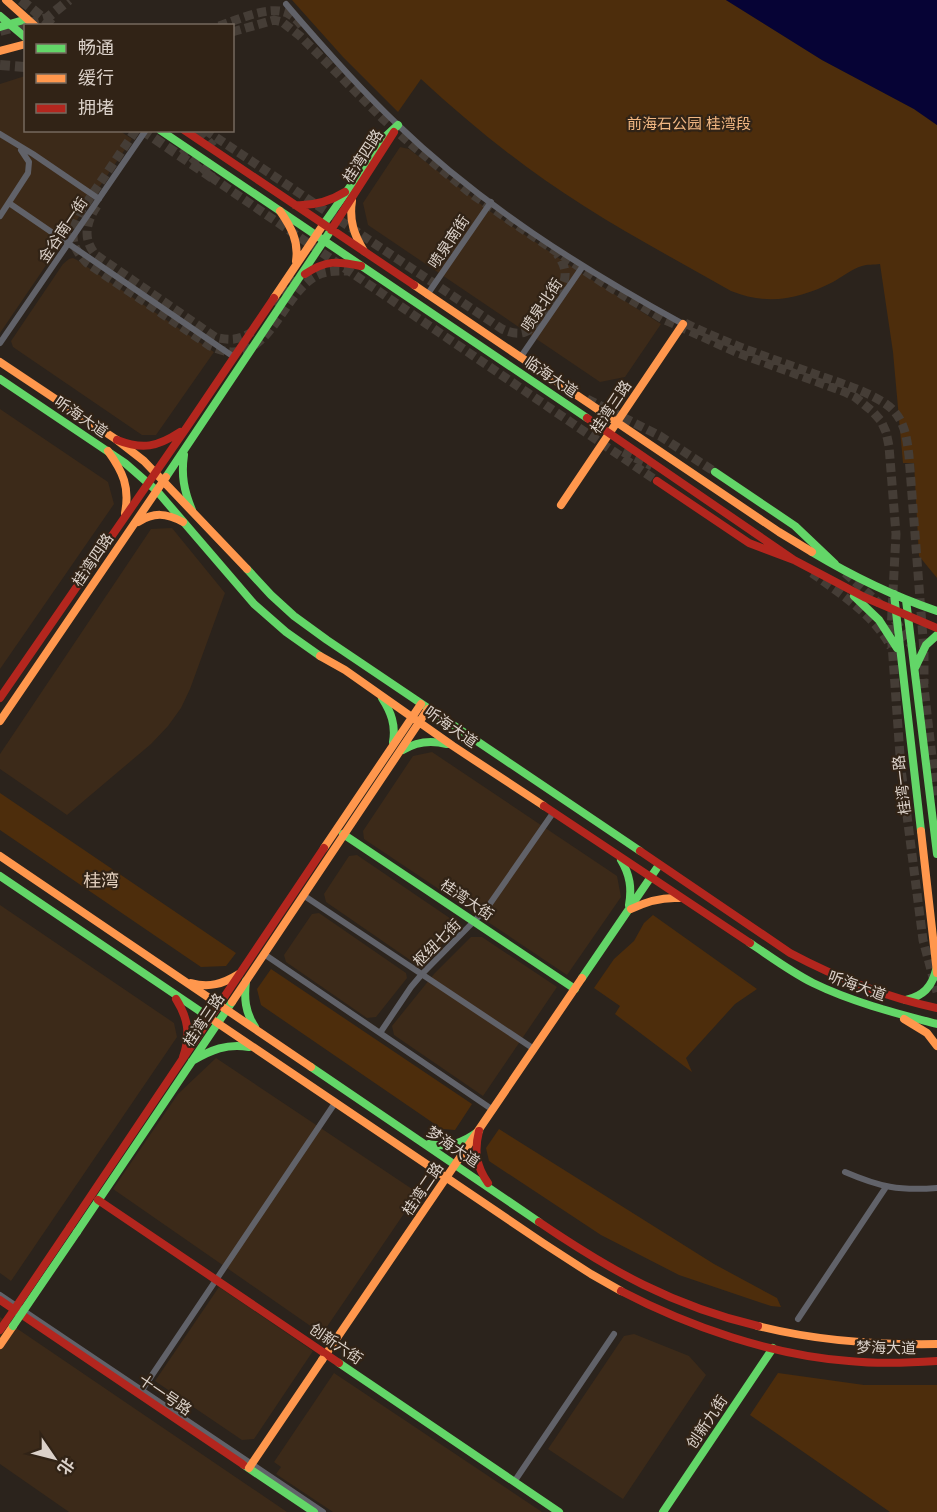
<svg xmlns="http://www.w3.org/2000/svg" width="937" height="1512" font-family="Arial,'Noto Sans SC',sans-serif">
	<rect width="100%" height="100%" fill="#2b231c"/>
	<path fill="#3c2a19" d="M 25,76 L 26,130 L 120,131 L 132,139 L 0,333 L 0,84 Z
		M 400,147 L 409,149 L 491,212 L 575,269 L 661,324 L 625,377 L 600,382 L 368,225 L 363,203 Z
		M 73,258 L 77,260 L 214,352 L 156,435 L 142,435 L 13,347 L 11,341 L 63,264 L 69,259 Z
		M 0,409 L 108,482 L 114,504 L 0,669 Z
		M 172,528 L 225,593 L 190,689 L 181,708 L 168,726 L 151,744 L 67,815 L 0,769 L 0,754 L 151,529 Z
		M 432,752 L 617,876 L 621,897 L 567,975 L 364,839 L 363,831 L 413,756 Z
		M 357,855 L 457,923 L 458,929 L 422,963 L 413,962 L 326,902 L 324,894 L 349,856 Z
		M 0,905 L 174,1023 L 177,1037 L 11,1281 L 0,1273 Z
		M 319,913 L 406,973 L 407,978 L 376,1017 L 367,1018 L 286,962 L 284,955 L 312,914 Z
		M 471,937 L 482,937 L 557,987 L 483,1096 L 394,1035 L 392,1026 L 434,974 Z
		M 216,1058 L 418,1193 L 322,1334 L 113,1189 L 178,1094 Z
		M 219,1287 L 313,1351 L 254,1439 L 242,1440 L 155,1381 Z
		M 0,1317 L 287,1512 L 69,1512 L 0,1464 Z
		M 634,1334 L 689,1356 L 706,1375 L 623,1499 L 548,1449 L 624,1336 Z
		M 334,1373 L 542,1512 L 333,1512 L 276,1474 L 281,1467 L 274,1462 Z"/>
	<path fill="#4d2d0c" d="M 292,0 L 726,0 L 822,60 L 914,109 L 937,125 L 937,578 L 919,556 L 914,463 L 903,463 L 893,352 L 880,264 C 874,265 867,264 862,266 C 852,269 842,277 833,282 C 799,299 768,306 731,291 C 682,263 631,236 584,206 C 525,169 472,126 421,79 L 398,112 L 343,57 Z
		M 0,793 L 236,953 L 226,966 L 201,967 L 0,830 Z
		M 653,915 L 757,989 L 735,1004 L 686,1058 L 692,1072 L 615,1014 L 620,1006 L 594,988 L 614,959 L 634,941 L 644,923 Z
		M 271,969 L 472,1104 L 455,1130 L 442,1129 L 261,1005 L 257,989 Z
		M 499,1129 L 714,1264 L 777,1298 L 781,1307 L 771,1306 L 679,1275 L 601,1235 L 489,1161 L 486,1148 Z
		M 778,1373 L 864,1385 L 937,1385 L 937,1512 L 890,1512 L 750,1415 Z"/>
	<path fill="#060335" d="M 726,0 L 937,0 L 937,125 L 914,109 L 822,60 Z"/>
	<g fill="none" stroke-linecap="round" stroke-linejoin="round">
		<path stroke="#453d36" stroke-width="9" stroke-dasharray="9 4.5" stroke-linecap="butt" d="M 219,26 C 237,20 269,5 287,13 C 293,16 298,21 302,26
			M 232,32 L 274,20 L 282,22 L 300,36 L 384,120 L 412,145 L 469,192 L 509,220 L 606,285 L 663,319 L 738,353 L 845,392 L 855,397 L 872,411 L 881,421 L 886,432 L 889,446 L 896,534 L 891,630 L 901,769 L 923,940 L 937,992
			M 136,130 L 81,211 C 70,233 69,245 87,263 L 210,346 C 267,373 278,300 314,277 C 325,270 338,271 350,271
			M 205,130 L 502,329 C 509,332 517,335 525,332 C 537,328 565,289 565,276 C 566,268 562,261 557,254
			M 182,148 L 214,179 L 657,481
			M 97,206 C 86,222 82,239 96,255 L 215,337 C 230,341 240,340 252,332
			M 274,305 L 293,276
			M 685,323 C 725,343 767,357 809,372 C 833,381 874,392 892,409 C 905,422 907,439 909,456 L 924,651 L 924,684
			M 587,399 L 660,436 L 715,472
			M 623,452 L 652,466
			M 812,573 C 841,594 874,615 891,647
			M 845,573 L 880,604
			M 895,620 L 912,646
			M 923,679 L 937,800"/>
		<path stroke="#453d36" stroke-width="10" stroke-dasharray="10 5" stroke-linecap="butt" d="M 21,0 L 53,26
			M 0,31 L 47,18 L 69,0
			M 0,65 L 26,67
			M 142,130 L 214,179
			M 198,130 L 213,147"/>
		<path stroke="#616269" stroke-width="6" d="M 286,4 C 321,45 357,86 397,124 C 481,205 581,268 683,324
			M 0,134 L 33,154 L 99,199
			M 9,203 L 234,357
			M 0,216 L 28,173 L 29,162 L 21,150
			M 427,295 L 491,202
			M 0,343 L 146,130
			M 520,358 L 583,266
			M 303,895 L 534,1049
			M 264,954 L 493,1110
			M 380,1033 L 411,987 L 422,974 L 487,908 L 553,813
			M 845,1172 C 880,1187 899,1191 937,1188
			M 0,1295 L 323,1512
			M 798,1319 L 886,1187
			M 142,1390 L 335,1103
			M 514,1482 L 614,1334"/>
		<path stroke="#63d668" stroke-width="8" d="M 0,16 L 26,38
			M 0,27 L 27,19
			M 160,130 L 587,418
			M 323,225 L 385,137 L 398,125
			M 0,379 L 125,463 L 157,491 L 254,604 L 286,632 L 320,656
			M 184,455 C 181,475 184,491 192,510
			M 715,472 L 795,526 L 835,564
			M 166,477 L 331,230
			M 812,552 C 852,576 893,596 937,611
			M 247,569 L 271,595 L 294,616 L 327,640 L 640,851
			M 894,594 L 921,831
			M 854,596 L 879,620 L 897,648
			M 906,600 L 937,854
			M 915,668 L 926,645 L 937,635
			M 382,698 C 391,712 396,725 393,742
			M 403,750 C 417,741 431,740 447,744
			M 343,834 L 575,989
			M 621,860 C 630,875 632,888 629,905
			M 0,876 L 216,1022
			M 750,943 C 771,957 791,972 813,983 C 852,1002 895,1013 937,1024
			M 582,978 L 659,865
			M 246,981 C 244,998 245,1012 255,1027
			M 906,1000 C 923,996 932,987 936,970
			M 192,1061 C 211,1050 227,1043 249,1047
			M 311,1067 L 539,1222
			M 429,1144 C 449,1148 463,1143 479,1131
			M 77,1232 L 232,1002
			M 339,1363 L 559,1512
			M 244,1465 L 314,1512
			M 663,1512 L 773,1348"/>
		<path stroke="#ff974d" stroke-width="8" d="M 6,0 L 35,26
			M 0,51 L 26,44
			M 352,201 C 349,220 354,235 364,251
			M 280,211 C 291,227 299,241 296,261
			M 414,285 L 779,532 L 812,552
			M 274,298 L 323,225
			M 0,362 L 117,440 L 144,461 L 247,569
			M 108,451 C 123,472 130,487 125,513
			M 561,505 L 683,324
			M 138,522 C 154,512 166,513 183,522
			M 320,656 L 345,670 L 453,746 L 544,806
			M 0,721 L 166,477
			M 921,831 L 937,973
			M 324,848 L 421,704
			M 0,856 L 311,1067
			M 631,909 C 647,901 661,897 679,898
			M 191,983 C 209,988 223,984 239,974
			M 232,1002 L 428,709
			M 904,1019 L 927,1033 L 937,1046
			M 216,1022 L 543,1243 L 591,1274 L 621,1291
			M 758,1326 C 817,1341 876,1345 937,1344
			M 0,1345 L 13,1326
			M 322,1360 L 582,978"/>
		<path stroke="#b3261e" stroke-width="8" d="M 184,130 L 414,285
			M 295,205 C 314,206 329,202 345,192
			M 331,230 L 394,132
			M 305,274 C 326,260 337,261 361,266
			M 587,418 L 794,560 L 864,597 L 937,628
			M 117,440 C 143,450 157,447 180,432
			M 657,481 L 749,543 L 794,560
			M 0,698 L 187,427 L 274,298
			M 544,806 L 750,943
			M 640,851 L 790,953 C 837,978 885,997 937,1008
			M 176,999 C 188,1018 191,1035 183,1057
			M 479,1131 C 474,1151 476,1166 488,1183
			M 98,1200 L 339,1363
			M 539,1222 C 611,1271 673,1306 758,1326
			M 70,1227 L 324,848
			M 621,1291 C 690,1327 771,1355 849,1361 C 878,1364 908,1363 937,1361
			M 0,1300 L 244,1465
			M 0,1330 L 14,1310"/>
		<path stroke="#63d668" stroke-width="8" d="M 13,1326 L 77,1232"/>
		<path stroke="#ff974d" stroke-width="8" d="M 249,1468 L 322,1360"/>
		<path stroke="#b3261e" stroke-width="8" d="M 14,1310 L 70,1227"/>
	</g>
	<g text-anchor="middle" stroke-width="4.5" stroke-linejoin="round" paint-order="stroke">
		<g font-size="15" fill="#f1b783" stroke="#312316">
			<text x="689" y="129">前海石公园 桂湾段</text>
		</g>
		<g font-size="15" fill="#dbd1c9" stroke="#312316">
			<text transform="translate(363 156) rotate(-57)" y="5">桂湾四路</text>
			<text transform="translate(63 230) rotate(-56)" y="5">金谷南一街</text>
			<text transform="translate(449 242) rotate(-56)" y="5">喷泉南街</text>
			<text transform="translate(542 305) rotate(-56)" y="5">喷泉北街</text>
			<text transform="translate(551 377) rotate(34)" y="5">临海大道</text>
			<text transform="translate(611 407) rotate(-56)" y="5">桂湾三路</text>
			<text transform="translate(81 417) rotate(34)" y="5">听海大道</text>
			<text transform="translate(93 560) rotate(-56)" y="5">桂湾四路</text>
			<text transform="translate(451 727) rotate(35)" y="5">听海大道</text>
			<text transform="translate(902 785) rotate(-97)" y="5">桂湾一路</text>
			<text transform="translate(467 900) rotate(34)" y="5">桂湾大街</text>
			<text transform="translate(437 943) rotate(-45)" y="5">枢纽七街</text>
			<text transform="translate(857 986) rotate(20)" y="5">听海大道</text>
			<text transform="translate(204 1020) rotate(-56)" y="5">桂湾三路</text>
			<text transform="translate(453 1147) rotate(34)" y="5">梦海大道</text>
			<text transform="translate(423 1189) rotate(-56)" y="5">桂湾二路</text>
			<text transform="translate(336 1344) rotate(34)" y="5">创新六街</text>
			<text transform="translate(886 1348) rotate(1)" y="5">梦海大道</text>
			<text transform="translate(165 1395) rotate(34)" y="5">十一号路</text>
			<text transform="translate(707 1422) rotate(-56)" y="5">创新九街</text>
		</g>
		<g font-size="18" fill="#e2cfbe" stroke="#312316">
			<text x="101" y="887">桂湾</text>
		</g>
	</g>
	<rect x="24" y="24" width="210" height="108" fill="#312316" stroke="#75695e" stroke-width="1.5"/>
	<rect x="36" y="44" width="30" height="9" fill="#63d668" stroke="#75695e" stroke-width="1.5"/>
	<text x="78" y="54" font-size="18" fill="#dbd1c9">畅通</text>
	<rect x="36" y="74" width="30" height="9" fill="#ff974d" stroke="#75695e" stroke-width="1.5"/>
	<text x="78" y="84" font-size="18" fill="#dbd1c9">缓行</text>
	<rect x="36" y="104" width="30" height="9" fill="#b3261e" stroke="#75695e" stroke-width="1.5"/>
	<text x="78" y="114" font-size="18" fill="#dbd1c9">拥堵</text>
	<g transform="translate(54 1458) rotate(125)" stroke="#312316" stroke-width="4.5" paint-order="stroke">
	<path d="M0-4.5L10 22L0 15L-10 22Z" fill="#dbd1c9"/>
	<text y="-9" font-size="16" font-weight="bold" text-anchor="middle" fill="#dbd1c9">北</text>
	</g>
</svg>
